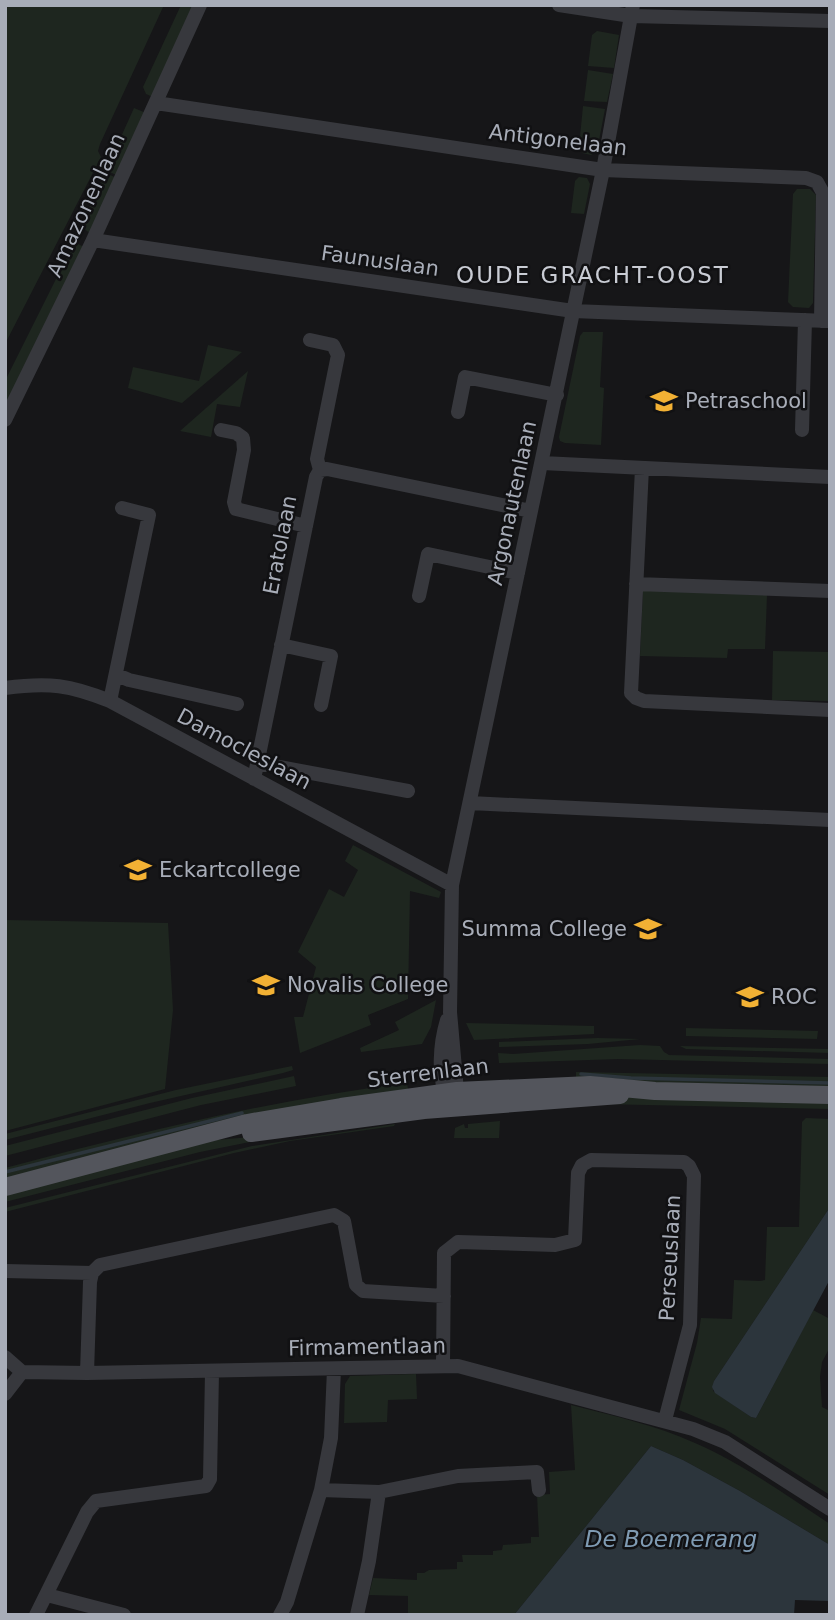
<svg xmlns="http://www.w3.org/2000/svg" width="835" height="1620" font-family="'DejaVu Sans',sans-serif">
	<rect width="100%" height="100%" fill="#161618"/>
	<path fill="#1e261f" d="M 5,5 L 164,5 L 100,144 L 98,151 L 101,157 L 5,344 Z
		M 181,5 L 195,5 L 153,97 L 146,94 L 143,87 Z
		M 597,31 L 619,35 L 614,68 L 588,66 L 592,35 Z
		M 588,70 L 613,74 L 607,102 L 584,101 Z
		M 583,106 L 605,109 L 597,151 L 591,155 L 582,153 L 579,147 Z
		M 134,108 L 146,113 L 118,176 L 106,170 Z
		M 105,173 L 117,178 L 91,234 L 83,228 L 82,223 Z
		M 579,177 L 587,178 L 590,184 L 584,214 L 571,213 L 575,181 Z
		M 797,189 L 810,189 L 816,195 L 813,303 L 809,308 L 793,307 L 788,302 L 793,194 Z
		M 78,244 L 84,247 L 5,406 L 5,381 L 73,245 Z
		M 583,332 L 603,332 L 600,387 L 604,388 L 601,445 L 565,443 L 560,441 L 559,437 L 580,336 Z
		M 208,345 L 242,352 L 182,403 L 128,388 L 133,367 L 199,381 Z
		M 248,371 L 240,407 L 217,404 L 211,437 L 180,431 Z
		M 643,589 L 767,595 L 765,649 L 728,649 L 727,658 L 640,656 Z
		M 773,651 L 830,652 L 830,701 L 772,700 Z
		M 353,845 L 441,892 L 439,898 L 410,891 L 408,999 L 368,1015 L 371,1025 L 300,1053 L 294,1017 L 303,1017 L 316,967 L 298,952 L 329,889 L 344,897 L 358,870 L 345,861 Z
		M 5,920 L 168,923 L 173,1010 L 165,1089 L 5,1131 Z
		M 436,1000 L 431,1027 L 422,1044 L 361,1052 L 360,1048 L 399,1030 L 395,1022 Z
		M 466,1023 L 594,1026 L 594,1034 L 474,1040 Z
		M 686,1028 L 818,1031 L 817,1039 L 686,1036 Z
		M 598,1038 L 640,1039 L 588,1044 L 499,1047 L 499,1042 Z
		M 640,1045 L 660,1046 L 664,1052 L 669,1055 L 830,1059 L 830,1064 L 619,1059 L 499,1063 L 498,1053 L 513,1054 Z
		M 680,1046 L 830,1049 L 830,1053 L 686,1049 Z
		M 292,1066 L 293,1070 L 283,1073 L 150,1103 L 5,1140 L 5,1134 L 176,1090 Z
		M 576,1072 L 830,1077 L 830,1089 L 631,1084 L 576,1078 Z
		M 294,1076 L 296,1086 L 201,1105 L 5,1156 L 5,1146 L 192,1098 Z
		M 407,1083 L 408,1089 L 413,1088 L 5,1180 L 5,1168 C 138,1133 270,1100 407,1083 Z
		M 630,1097 L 830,1101 L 830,1109 L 599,1104 Z
		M 806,1118 L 830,1119 L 830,1207 L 714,1381 L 713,1391 L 751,1417 L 756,1418 L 813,1310 L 830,1319 L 830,1347 L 822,1362 L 820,1377 L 822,1407 L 830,1411 L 830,1495 L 725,1429 L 679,1410 L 697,1343 L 701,1318 L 732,1319 L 734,1280 L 760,1281 L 765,1280 L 767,1227 L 799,1227 L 802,1122 Z
		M 500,1121 L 499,1138 L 454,1138 L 455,1128 L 464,1124 L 465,1128 L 468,1128 L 468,1124 Z
		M 395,1124 L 394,1126 L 290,1141 L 234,1153 L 5,1212 L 5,1208 L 252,1146 Z
		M 262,1136 L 279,1136 L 200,1152 L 5,1202 L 5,1193 L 216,1140 Z
		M 416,1374 L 417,1399 L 388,1400 L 387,1422 L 344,1423 L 345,1384 L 350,1376 Z
		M 571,1405 C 613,1416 656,1425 695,1443 C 743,1464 786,1495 830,1524 L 830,1545 L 740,1491 L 683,1460 L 651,1446 L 514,1615 L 408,1615 L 408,1596 L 369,1595 L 373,1578 L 417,1580 L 417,1573 L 424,1573 L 429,1570 L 457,1569 L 457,1562 L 463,1562 L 462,1555 L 493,1555 L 493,1551 L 502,1550 L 503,1545 L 531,1543 L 531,1537 L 539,1537 L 537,1495 L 550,1494 L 549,1472 L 575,1470 Z"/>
	<path fill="#2c353c" d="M 830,1207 L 830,1279 L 756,1418 L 751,1417 L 715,1393 L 712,1387 L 714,1381 Z
		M 651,1446 L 683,1460 L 740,1491 L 830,1545 L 830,1601 L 795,1600 L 794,1615 L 514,1615 Z"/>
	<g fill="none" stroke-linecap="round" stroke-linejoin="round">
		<path stroke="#2c353c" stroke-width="3.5" d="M 581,1074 L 631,1078 L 830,1083
			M 5,1172 L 242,1113"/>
		<path stroke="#37383d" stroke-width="14" d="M 559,5 L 631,16 L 830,21
			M 156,103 L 603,170 L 806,178 L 817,182 L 823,193 L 821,321
			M 93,240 L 573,311 L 828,321
			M 458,412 L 465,377 L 557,395
			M 5,420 L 93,240 L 200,5
			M 221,430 L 236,433 L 243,438 L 244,450 L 234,502 L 236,509 L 306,526
			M 802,430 L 805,320
			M 542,463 L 830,477
			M 642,468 L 631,693 L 636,698 L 644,701 L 830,710
			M 320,470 L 327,469 L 531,511
			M 636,584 L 830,591
			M 419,596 L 428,554 L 518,573
			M 281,645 L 331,656 L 321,705
			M 117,675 L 129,680 L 237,704
			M 5,688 C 49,682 70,685 110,701 L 452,885
			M 110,701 L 149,515 L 122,508
			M 258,763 L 408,791
			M 254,779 L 316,477 L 320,470 L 317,459 L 338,355 L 333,345 L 310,340
			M 470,803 L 830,820
			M 447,1020 C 440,1043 437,1077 448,1100
			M 454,1101 L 457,1091 L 450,1012 L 452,885 L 603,170 L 633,5
			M 5,1271 L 92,1273
			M 5,1357 L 22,1372 L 87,1373 L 458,1366 L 693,1429 L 725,1442 L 830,1509
			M 443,1365 L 444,1253 L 458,1242 L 555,1245 L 575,1240 L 578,1173 L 582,1165 L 591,1160 L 684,1162 L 689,1166 L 694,1176 L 690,1325 L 665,1420
			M 87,1373 L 90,1282 L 92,1273 L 100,1265 L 334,1215 L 344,1221 L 356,1285 L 363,1291 L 444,1296
			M 5,1394 L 22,1372
			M 321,1490 L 379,1492
			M 47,1595 L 124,1615
			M 36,1615 L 87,1512 L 96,1501 L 206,1486 L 210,1479 L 212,1372
			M 280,1615 L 287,1602 L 321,1490 L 331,1438 L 334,1369
			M 357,1615 L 369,1561 L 379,1492 L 458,1476 L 537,1472 L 539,1490"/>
		<path stroke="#53555c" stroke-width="18" d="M 251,1133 L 424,1110 L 620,1095
			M 5,1187 L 247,1123 L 341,1107 L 457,1091 L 590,1085 L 655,1091 L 830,1095"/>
	</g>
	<defs>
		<symbol id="school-bare" viewBox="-9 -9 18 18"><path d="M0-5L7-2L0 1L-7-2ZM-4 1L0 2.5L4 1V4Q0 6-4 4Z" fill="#f2b134" stroke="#111113" stroke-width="2.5" paint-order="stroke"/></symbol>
		<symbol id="university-bare" viewBox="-9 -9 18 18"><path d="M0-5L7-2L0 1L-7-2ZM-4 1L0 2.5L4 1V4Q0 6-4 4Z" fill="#f2b134" stroke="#111113" stroke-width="2.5" paint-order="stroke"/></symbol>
	</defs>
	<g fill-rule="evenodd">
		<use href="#school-bare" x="645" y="382" width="38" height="38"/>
		<use href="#school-bare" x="119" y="851" width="38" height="38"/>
		<use href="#university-bare" x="629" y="910" width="38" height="38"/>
		<use href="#school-bare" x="247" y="966" width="38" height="38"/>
		<use href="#university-bare" x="731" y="978" width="38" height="38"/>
	</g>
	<g text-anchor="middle" stroke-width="5" stroke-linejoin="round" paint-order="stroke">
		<g font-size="21" fill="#a8adb8" stroke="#111113">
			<text transform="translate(558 140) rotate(7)" y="7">Antigonelaan</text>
			<text transform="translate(86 205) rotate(-65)" y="7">Amazonenlaan</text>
			<text transform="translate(380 261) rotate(8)" y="7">Faunuslaan</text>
			<text transform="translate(512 503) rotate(-78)" y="7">Argonautenlaan</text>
			<text transform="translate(280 545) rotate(-79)" y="7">Eratolaan</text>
			<text transform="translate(244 749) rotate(28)" y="7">Damocleslaan</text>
			<text transform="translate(428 1073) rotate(-7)" y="7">Sterrenlaan</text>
			<text transform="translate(670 1258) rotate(-87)" y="7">Perseuslaan</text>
			<text transform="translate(367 1347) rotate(-1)" y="7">Firmamentlaan</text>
		</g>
		<g font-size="21" fill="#a8adb8" stroke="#111113" text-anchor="start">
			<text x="685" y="408">Petraschool</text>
			<text x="159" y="877">Eckartcollege</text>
			<text x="627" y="936" text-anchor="end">Summa College</text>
			<text x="287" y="992">Novalis College</text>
			<text x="771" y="1004">ROC</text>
		</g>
		<g font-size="23" letter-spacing="2" fill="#c9ccd4" stroke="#111113">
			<text x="593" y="283">OUDE GRACHT-OOST</text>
		</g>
		<g font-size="23" font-style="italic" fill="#7f9bb3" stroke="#111113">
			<text x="671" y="1547">De Boemerang</text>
		</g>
	</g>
	<rect width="835" height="1620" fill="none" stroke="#a8adb8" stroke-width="14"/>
</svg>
